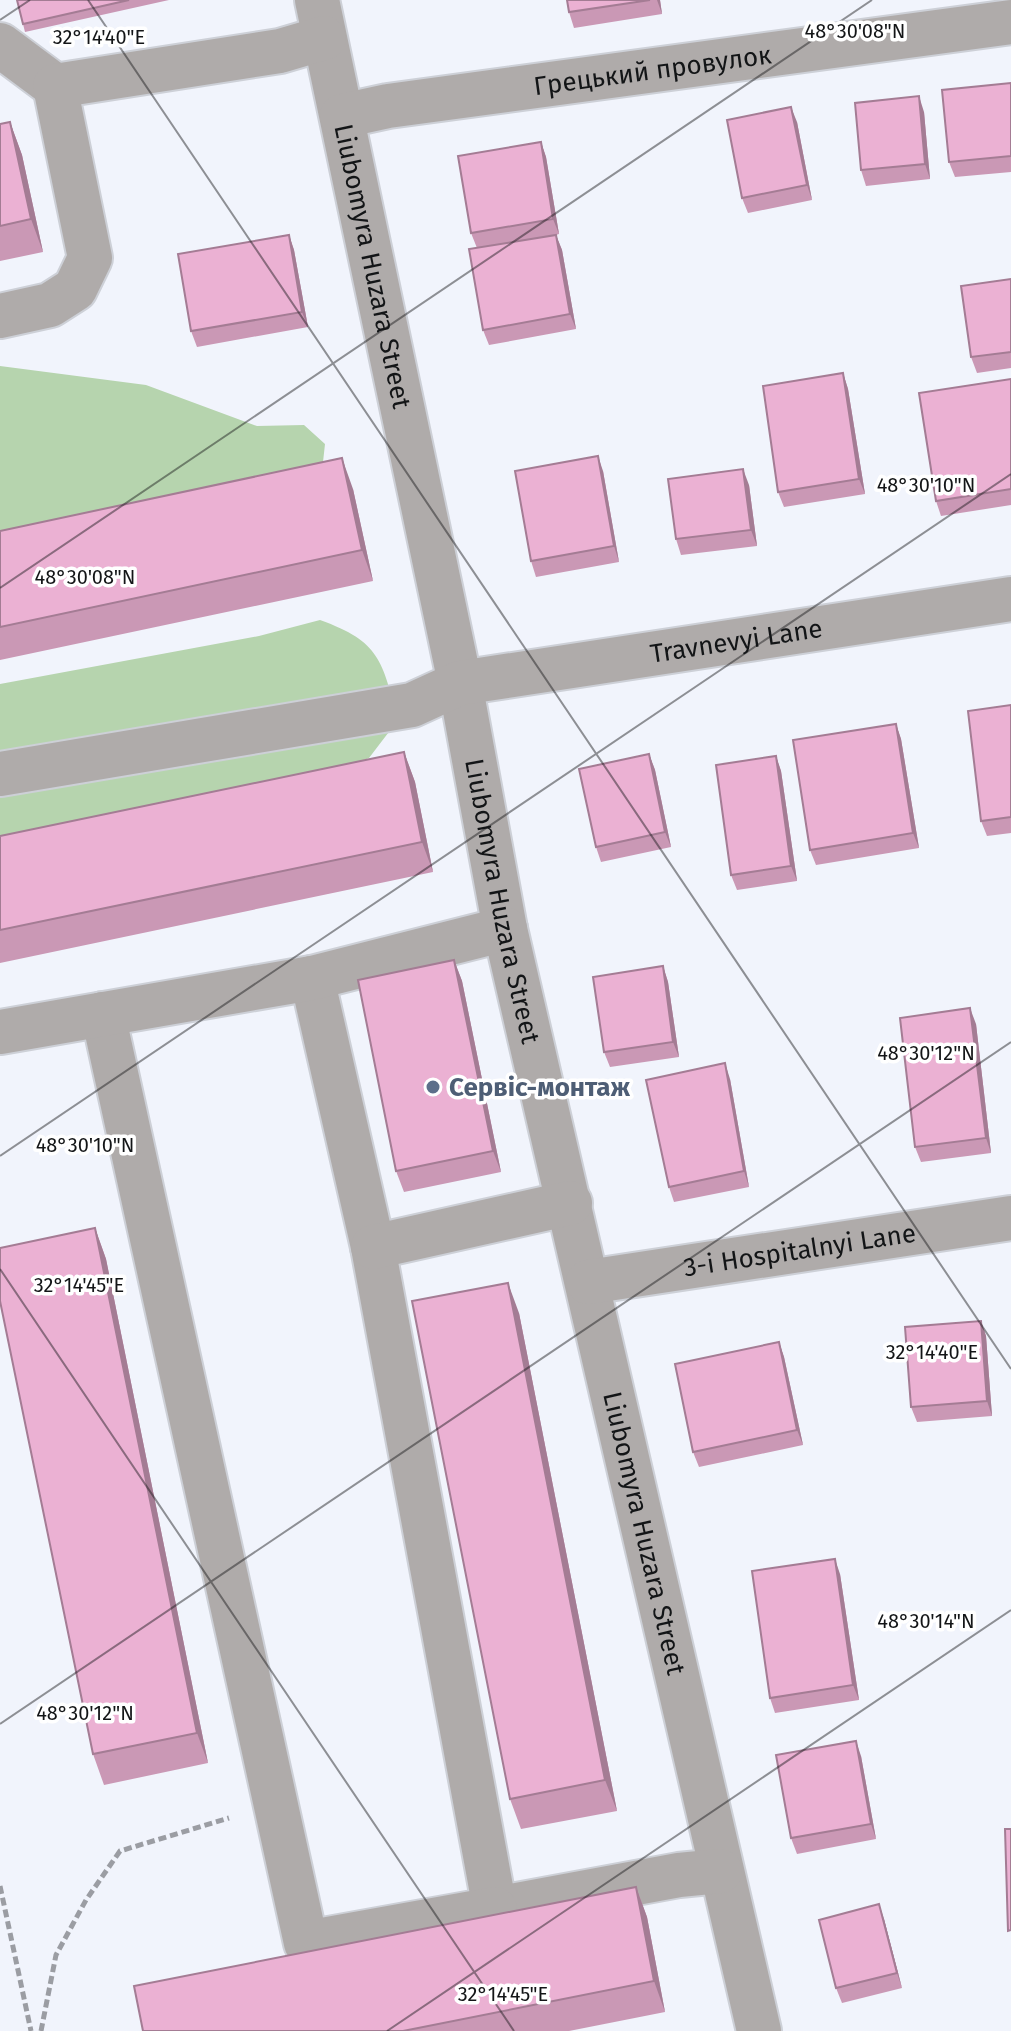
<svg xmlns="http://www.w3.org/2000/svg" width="1011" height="2031" font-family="'Fira Sans',sans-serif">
	<rect width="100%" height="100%" fill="#f1f4fc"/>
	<path fill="#b6d4ae" d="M 0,366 L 146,385 L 257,426 L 304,425 L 325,444 L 323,462 L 296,482 L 0,534 Z
		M 320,620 C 381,642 382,661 398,720 L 369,758 L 317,779 L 0,844 L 0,684 L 259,636 Z"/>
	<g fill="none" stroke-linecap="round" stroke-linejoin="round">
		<defs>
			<g id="minor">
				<path id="s1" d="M 317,0 L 460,683 L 505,929 L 759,2031"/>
				<path d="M 0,45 L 55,86"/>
				<path id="s2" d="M 342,116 L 388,106 L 1011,22"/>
				<path d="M 0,316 L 50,305 L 75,289 L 90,258 L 55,86 L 280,51 L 324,38"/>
				<path id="s3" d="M 0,774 L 412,705 L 460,683 L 1011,599"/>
				<path d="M 312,978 L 373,1247 L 495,1909 L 679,1875 L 720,1871"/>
				<path d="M 103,1014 L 306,1943 L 495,1909"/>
				<path d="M 0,1032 L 312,978 L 505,929"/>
				<path d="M 373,1247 L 570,1203"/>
				<path id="s4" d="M 588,1282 L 1011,1218"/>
			</g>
		</defs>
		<use href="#minor" stroke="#cdd0d7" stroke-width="48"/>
		<path stroke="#9b9da3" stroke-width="5" stroke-dasharray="8 4" stroke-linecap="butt" d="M 0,1886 L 31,2031
			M 41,2031 L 56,1955 L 86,1900 L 120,1851 L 229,1818"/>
		<use href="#minor" stroke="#afabaa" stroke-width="44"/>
	</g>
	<path fill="#ca98b5" d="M 17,0 L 169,0 L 25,32 Z
		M 567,0 L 660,0 L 662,14 L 574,28 L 569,12 Z
		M 1011,83 L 1011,172 L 955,177 L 949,162 Z
		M 924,112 L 930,179 L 866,186 L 861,170 Z
		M 10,122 L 22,155 L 43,252 L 0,261 L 0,124 Z
		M 797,122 L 812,200 L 748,213 L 742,198 Z
		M 541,142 L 546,157 L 559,234 L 556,235 L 562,250 L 576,329 L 489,345 L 483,330 L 477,248 L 471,233 Z
		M 289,235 L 294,250 L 308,327 L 197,347 L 191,331 Z
		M 1011,279 L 1011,368 L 977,373 L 971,357 Z
		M 843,373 L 848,389 L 865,494 L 784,507 L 778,492 Z
		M 1011,379 L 1011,505 L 941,516 L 936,501 Z
		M 603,471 L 619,562 L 536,577 L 531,561 Z
		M 749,485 L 757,546 L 681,555 L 676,539 Z
		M 353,489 L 373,581 L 0,660 L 0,531 Z
		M 1011,705 L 1011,833 L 987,836 L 981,821 Z
		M 896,724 L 901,739 L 919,848 L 816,865 L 810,850 Z
		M 404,752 L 415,782 L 433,872 L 0,963 L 0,836 Z
		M 649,754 L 655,770 L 671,847 L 601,862 L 596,847 Z
		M 776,756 L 781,771 L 797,881 L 737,890 L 731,875 Z
		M 454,960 L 462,981 L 501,1172 L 404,1192 L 396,1171 Z
		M 663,966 L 668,982 L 679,1057 L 610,1067 L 604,1052 Z
		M 976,1024 L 991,1153 L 921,1162 L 915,1147 Z
		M 730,1079 L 749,1187 L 674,1202 L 669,1187 Z
		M 95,1228 L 106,1259 L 208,1763 L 104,1785 L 93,1754 Z
		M 519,1313 L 617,1811 L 521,1829 L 510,1799 Z
		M 981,1321 L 986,1336 L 992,1416 L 917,1422 L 911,1407 Z
		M 779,1342 L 784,1357 L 803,1445 L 699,1467 L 693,1452 Z
		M 840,1574 L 859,1700 L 775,1713 L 770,1698 Z
		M 861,1756 L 876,1839 L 797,1854 L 791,1838 Z
		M 636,1887 L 647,1917 L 665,2012 L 569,2031 L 143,2031 Z
		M 884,1919 L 902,1988 L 842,2003 L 836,1988 Z"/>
	<path fill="#a47c94" d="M 657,0 L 660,0 L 662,14 Z
		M 919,96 L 924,112 L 930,179 L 925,164 Z
		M 791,107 L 797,122 L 812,200 L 807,185 Z
		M 10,122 L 22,155 L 43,252 L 31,219 Z
		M 541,142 L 546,157 L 559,234 L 553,219 Z
		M 289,235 L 294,250 L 308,327 L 302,312 Z
		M 556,235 L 562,250 L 576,329 L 570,314 Z
		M 843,373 L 848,389 L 865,494 L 859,479 Z
		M 598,456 L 603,471 L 619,562 L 614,546 Z
		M 342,458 L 353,489 L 373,581 L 362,550 Z
		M 743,469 L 749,485 L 757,546 L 751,530 Z
		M 896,724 L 901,739 L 919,848 L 913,833 Z
		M 404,752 L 415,782 L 433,872 L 422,842 Z
		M 649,754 L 655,770 L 671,847 L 665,832 Z
		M 776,756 L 781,771 L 797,881 L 791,866 Z
		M 454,960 L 462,981 L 501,1172 L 493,1151 Z
		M 663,966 L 668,982 L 679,1057 L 673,1042 Z
		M 970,1008 L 976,1024 L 991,1153 L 986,1138 Z
		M 725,1063 L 730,1079 L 749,1187 L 744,1171 Z
		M 95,1228 L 106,1259 L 208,1763 L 197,1733 Z
		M 508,1283 L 519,1313 L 617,1811 L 605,1780 Z
		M 981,1321 L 986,1336 L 992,1416 L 987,1401 Z
		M 779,1342 L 784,1357 L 803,1445 L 797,1430 Z
		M 835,1559 L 840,1574 L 859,1700 L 853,1685 Z
		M 856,1741 L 861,1756 L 876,1839 L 871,1824 Z
		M 636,1887 L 647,1917 L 665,2012 L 654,1981 Z
		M 879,1904 L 884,1919 L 902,1988 L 897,1973 Z"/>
	<path fill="#ebb1d3" stroke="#a47c94" stroke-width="2" d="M 17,0 L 129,0 L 23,24 Z
		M 567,0 L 650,0 L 569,12 Z
		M 1011,83 L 1011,156 L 949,162 L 942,90 Z
		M 919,96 L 925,164 L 861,170 L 855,103 Z
		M 791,107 L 807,185 L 742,198 L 727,120 Z
		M 10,122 L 31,219 L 0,226 L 0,124 Z
		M 541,142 L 553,219 L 471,233 L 458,156 Z
		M 289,235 L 302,312 L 191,331 L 178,254 Z
		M 556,235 L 570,314 L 483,330 L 469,249 Z
		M 1011,279 L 1011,352 L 971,357 L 961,286 Z
		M 843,373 L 859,479 L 778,492 L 763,386 Z
		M 1011,379 L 1011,489 L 936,501 L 919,393 Z
		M 598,456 L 614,546 L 531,561 L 515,471 Z
		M 342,458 L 362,550 L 0,627 L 0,531 Z
		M 743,469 L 751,530 L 676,539 L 668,479 Z
		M 1011,705 L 1011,817 L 981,821 L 968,711 Z
		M 896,724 L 913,833 L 810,850 L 793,740 Z
		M 404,752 L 422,842 L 0,930 L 0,836 Z
		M 649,754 L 665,832 L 596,847 L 579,769 Z
		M 776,756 L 791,866 L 731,875 L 716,765 Z
		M 454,960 L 493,1151 L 396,1171 L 358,980 Z
		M 663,966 L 673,1042 L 604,1052 L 593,977 Z
		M 970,1008 L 986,1138 L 915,1147 L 900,1018 Z
		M 725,1063 L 744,1171 L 669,1187 L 646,1080 Z
		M 95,1228 L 197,1733 L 93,1754 L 0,1301 L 0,1248 Z
		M 508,1283 L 605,1780 L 510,1799 L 412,1301 Z
		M 981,1321 L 987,1401 L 911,1407 L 905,1327 Z
		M 779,1342 L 797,1430 L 693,1452 L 675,1364 Z
		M 835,1559 L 853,1685 L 770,1698 L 752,1571 Z
		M 856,1741 L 871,1824 L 791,1838 L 776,1755 Z
		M 1005,1829 L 1011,1829 L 1011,1930 L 1008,1931 Z
		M 636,1887 L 654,1981 L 403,2031 L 143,2031 L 134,1986 Z
		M 879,1904 L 897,1973 L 836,1988 L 819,1920 Z"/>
	<path fill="none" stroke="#131517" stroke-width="2" stroke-opacity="0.45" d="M 88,0 L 1011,1369M 0,20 L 30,0M 0,588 L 872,0M 0,1156 L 1011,474M 0,1269 L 514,2031M 0,1724 L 1011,1042M 387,2031 L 1011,1610"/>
	<circle fill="#5c6f8a" stroke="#fff" stroke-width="3" cx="433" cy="1087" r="8"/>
	<g text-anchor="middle" stroke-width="7" stroke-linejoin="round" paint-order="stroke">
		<g font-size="26" fill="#131517" stroke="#fff">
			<text dy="9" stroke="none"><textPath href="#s2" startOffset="314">Грецький провулок</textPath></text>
			<text dy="9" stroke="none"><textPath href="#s1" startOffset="272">Liubomyra Huzara Street</textPath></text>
			<text dy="9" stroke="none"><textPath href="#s3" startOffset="750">Travnevyi Lane</textPath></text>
			<text dy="9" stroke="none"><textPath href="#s1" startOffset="920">Liubomyra Huzara Street</textPath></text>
			<text dy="9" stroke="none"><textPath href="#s4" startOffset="214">3-i Hospitalnyi Lane</textPath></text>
			<text dy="9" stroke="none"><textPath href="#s1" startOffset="1568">Liubomyra Huzara Street</textPath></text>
		</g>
		<g font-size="26" font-weight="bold" fill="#4e5e75" stroke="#fff" text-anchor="start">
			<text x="449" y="1096">Сервіс-монтаж</text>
		</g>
	</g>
	<g font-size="20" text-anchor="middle" fill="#131517" stroke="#fff" stroke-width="7" stroke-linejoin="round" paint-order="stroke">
		<text x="855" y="38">48°30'08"N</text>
		<text x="99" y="44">32°14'40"E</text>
		<text x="926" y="492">48°30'10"N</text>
		<text x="85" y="584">48°30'08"N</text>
		<text x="926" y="1060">48°30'12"N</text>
		<text x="85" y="1152">48°30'10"N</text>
		<text x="79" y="1292">32°14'45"E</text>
		<text x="932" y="1359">32°14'40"E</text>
		<text x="926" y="1628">48°30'14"N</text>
		<text x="85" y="1720">48°30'12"N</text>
		<text x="503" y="2001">32°14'45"E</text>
	</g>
</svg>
